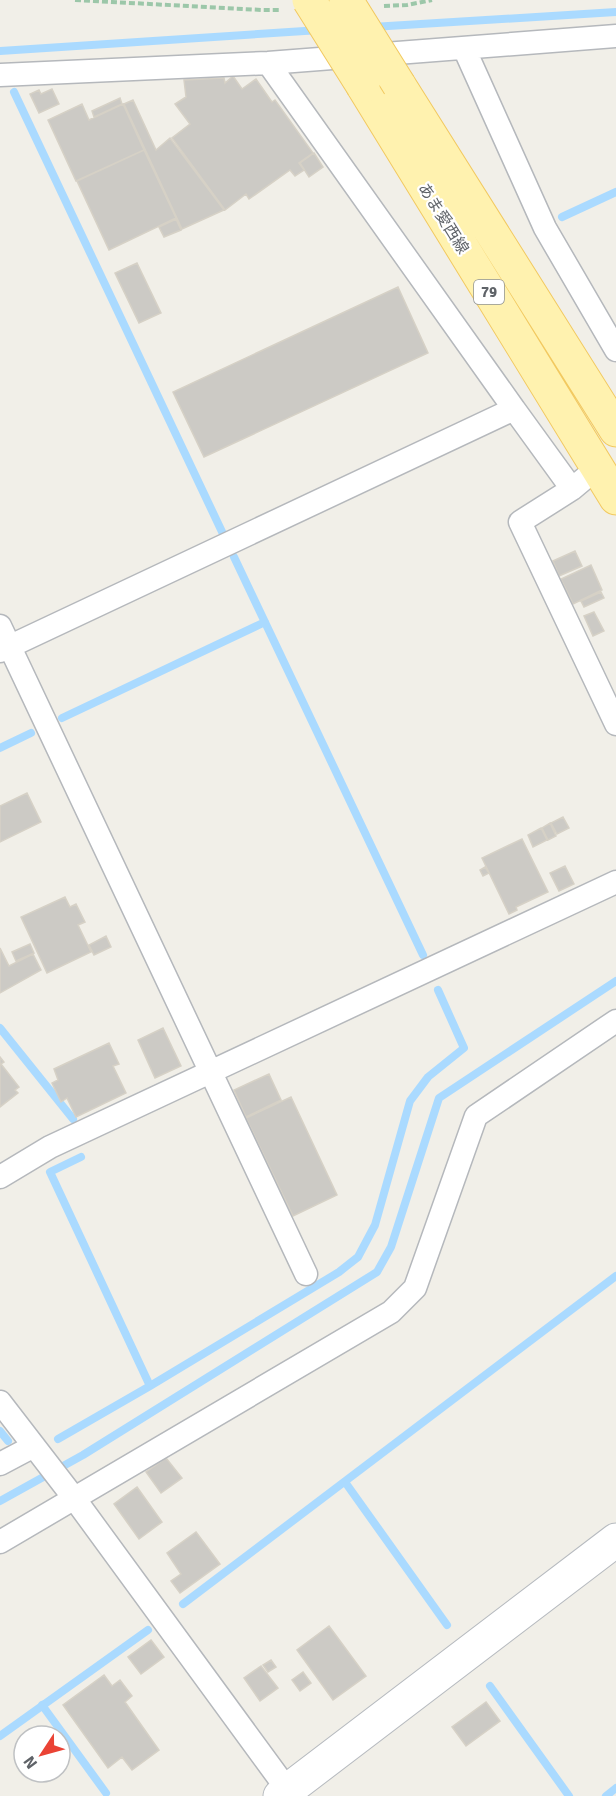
<svg xmlns="http://www.w3.org/2000/svg" width="616" height="1796" font-family="Signika,'Noto Sans JP',sans-serif">
	<rect width="100%" height="100%" fill="#f1efe8"/>
	<g fill="none" stroke-linecap="round" stroke-linejoin="round">
		<path stroke="#aadaff" stroke-width="8" d="M 372,27 L 616,12
			M 0,51 L 320,30
			M 14,92 L 224,536
			M 562,217 L 616,192
			M 234,557 L 423,955
			M 62,718 L 265,622
			M 0,748 L 31,733
			M 0,1028 L 73,1119
			M 81,1157 L 50,1172 L 150,1386
			M 0,1431 L 8,1441
			M 58,1439 L 150,1386 L 339,1272 L 358,1257 L 375,1225 L 410,1101 L 428,1077 L 464,1048 L 438,990
			M 345,1482 L 447,1625
			M 0,1501 L 83,1455 L 377,1272 L 391,1247 L 439,1098 L 616,981
			M 183,1604 L 616,1276
			M 490,1686 L 569,1796
			M 42,1705 L 106,1793
			M 0,1736 L 148,1630
			M 606,1796 L 616,1788"/>
	</g>
	<path fill="#cccac5" stroke="#d6d1c6" stroke-width="1.5" d="M 233,76 L 242,89 L 256,79 L 272,102 L 275,100 L 313,153 L 299,163 L 304,170 L 295,176 L 290,170 L 249,199 L 246,194 L 225,210 L 172,138 L 190,124 L 175,104 L 186,97 L 184,80 L 224,78 L 225,83 Z
		M 52,89 L 59,104 L 39,113 L 30,94 L 39,90 L 41,94 Z
		M 120,98 L 122,104 L 94,117 L 92,111 Z
		M 133,100 L 156,150 L 170,138 L 224,210 L 182,229 L 124,104 Z
		M 82,104 L 89,120 L 123,104 L 144,150 L 76,181 L 48,120 Z
		M 144,150 L 176,218 L 109,250 L 77,181 Z
		M 314,153 L 323,167 L 309,177 L 300,163 Z
		M 176,219 L 181,230 L 164,237 L 159,227 Z
		M 137,263 L 161,313 L 139,323 L 115,273 Z
		M 398,287 L 428,353 L 204,457 L 173,392 Z
		M 575,551 L 582,566 L 559,576 L 553,561 Z
		M 591,565 L 602,590 L 573,604 L 561,579 Z
		M 601,592 L 604,598 L 584,607 L 581,601 Z
		M 594,612 L 604,631 L 593,636 L 584,616 Z
		M 27,793 L 41,822 L 0,842 L 0,806 Z
		M 563,817 L 569,828 L 557,834 L 551,823 Z
		M 550,823 L 556,836 L 548,840 L 542,828 Z
		M 541,828 L 547,840 L 533,847 L 528,835 Z
		M 522,839 L 548,892 L 516,907 L 517,910 L 509,914 L 482,858 Z
		M 565,866 L 574,884 L 559,891 L 550,873 Z
		M 485,867 L 489,873 L 483,876 L 480,870 Z
		M 65,897 L 70,907 L 76,904 L 85,922 L 78,925 L 91,952 L 47,973 L 21,917 Z
		M 106,936 L 111,947 L 94,955 L 89,945 Z
		M 30,944 L 34,953 L 16,961 L 12,952 Z
		M 0,948 L 9,966 L 33,954 L 41,970 L 0,993 Z
		M 163,1028 L 181,1066 L 155,1078 L 138,1040 Z
		M 109,1043 L 119,1064 L 113,1066 L 126,1093 L 76,1117 L 67,1098 L 61,1102 L 52,1083 L 58,1080 L 54,1069 Z
		M 0,1057 L 4,1062 L 1,1064 L 19,1087 L 15,1090 L 18,1093 L 0,1107 Z
		M 269,1074 L 281,1100 L 246,1117 L 234,1090 Z
		M 291,1097 L 337,1195 L 293,1216 L 246,1118 Z
		M 166,1458 L 182,1478 L 161,1493 L 146,1472 Z
		M 137,1487 L 162,1522 L 139,1539 L 114,1504 Z
		M 196,1532 L 220,1564 L 180,1593 L 171,1581 L 181,1574 L 167,1553 Z
		M 329,1626 L 366,1676 L 333,1700 L 297,1650 Z
		M 151,1640 L 164,1657 L 141,1674 L 128,1657 Z
		M 271,1660 L 276,1667 L 268,1672 L 263,1665 Z
		M 261,1666 L 278,1688 L 260,1701 L 244,1678 Z
		M 303,1672 L 311,1683 L 300,1691 L 292,1680 Z
		M 104,1675 L 112,1686 L 120,1680 L 132,1696 L 125,1702 L 159,1750 L 132,1770 L 122,1757 L 108,1768 L 63,1705 Z
		M 486,1702 L 500,1721 L 466,1746 L 452,1727 Z"/>
	<g fill="none" stroke-linecap="round" stroke-linejoin="round">
		<defs>
			<path id="street" d="M 464,48 L 545,228 L 616,350
				M 268,63 L 514,409
				M 0,75 L 268,63 L 616,36
				M 572,489 L 520,522 L 616,724
				M 0,626 L 306,1274
				M 0,651 L 514,409 L 572,489 L 597,468
				M 0,1177 L 50,1147 L 616,882
				M 0,1402 L 74,1498 L 292,1796
				M 0,1464 L 34,1446
				M 0,1542 L 391,1312 L 415,1288 L 476,1116 L 616,1021"/>
			<path id="secondary" d="M 280,1796 L 616,1540"/>
			<path id="primary" d="M 399,85 L 616,430
				M 363,86 L 616,498"/>
		</defs>
		<use href="#street" stroke="#b5b8bc" stroke-width="25"/>
		<use href="#secondary" stroke="#b6babf" stroke-width="35"/>
		<use href="#primary" stroke="#f2c960" stroke-width="35"/>
		<path stroke="#9cc7a9" stroke-width="4" stroke-dasharray="6 3" stroke-linecap="butt" d="M 75,0 L 262,10 L 281,10
			M 384,6 L 407,5 L 432,0"/>
		<use href="#street" stroke="#fff" stroke-width="22"/>
		<use href="#secondary" stroke="#fff" stroke-width="33"/>
		<use href="#primary" stroke="#fff2af" stroke-width="33"/>
		<defs>
			<path id="primary-bridge" d="M 309,0 L 363,86
				M 346,0 L 399,85"/>
		</defs>
		<use href="#primary-bridge" stroke="#f2c960" stroke-width="35" stroke-linecap="butt"/>
		<use href="#primary-bridge" stroke="#fff2af" stroke-width="33"/>
	</g>
	<g text-anchor="middle" stroke-width="4.5" stroke-linejoin="round" paint-order="stroke">
		<rect fill="#fff" stroke="#8f9295" stroke-width="1.5" x="474" y="280" width="30" height="24" rx="4.5"/>
		<g font-size="15" font-weight="bold" fill="#5f6368">
			<text x="489" y="297">79</text>
		</g>
		<g font-size="16" fill="#5f6368" stroke="#fff">
			<text transform="translate(444 218) rotate(58)" y="6">あま愛西線</text>
		</g>
	</g>
	<g transform="translate(42 1754) rotate(234)"><circle r="28" fill="#ffffff" stroke="#bfc1c3" stroke-width="1.5"/>
	<path d="M0-4.5L10 22L0 15L-10 22Z" fill="#ea4335"/>
	<text y="-9" font-size="16" font-weight="bold" text-anchor="middle" fill="#5f6368">N</text>
	</g>
</svg>
